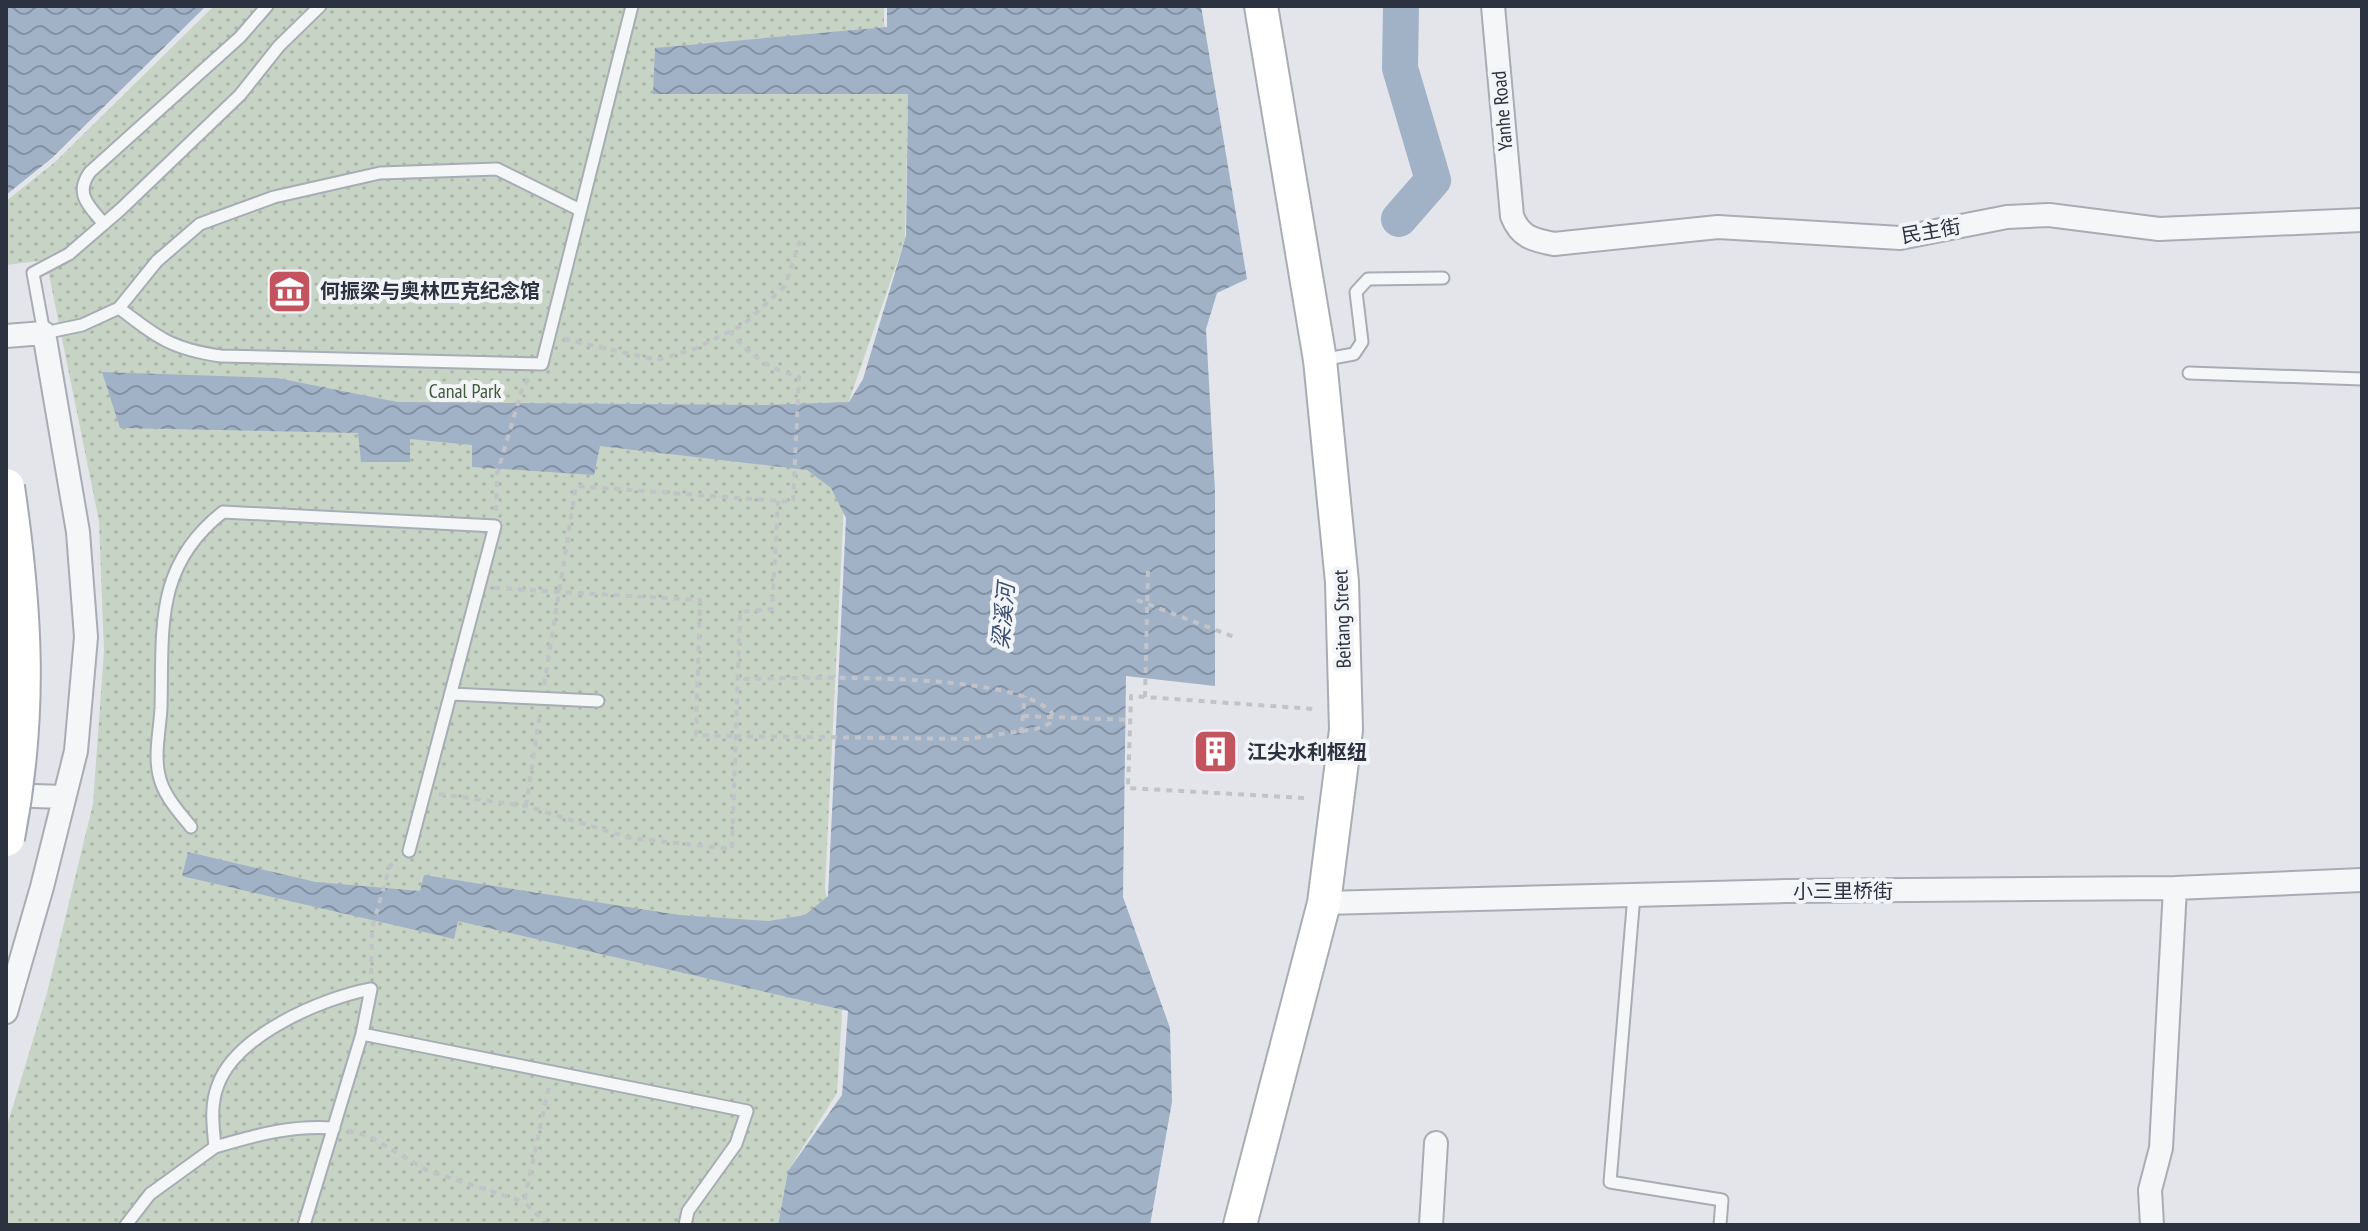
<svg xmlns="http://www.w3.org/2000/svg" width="2368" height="1231" font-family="'PT Sans Narrow','Noto Sans SC',sans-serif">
	<defs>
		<pattern id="park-dots" width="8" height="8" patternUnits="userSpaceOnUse" patternTransform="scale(2)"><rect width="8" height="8" fill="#c7d3c4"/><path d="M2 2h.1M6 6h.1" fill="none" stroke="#abb6a9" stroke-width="1.8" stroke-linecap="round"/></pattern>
		<pattern id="water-waves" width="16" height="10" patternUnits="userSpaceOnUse" patternTransform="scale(2)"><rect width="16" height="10" fill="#a1b1c6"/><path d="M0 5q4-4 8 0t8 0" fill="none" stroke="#8391a2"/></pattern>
	</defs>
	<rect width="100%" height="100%" fill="#e3e5ea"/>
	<path fill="url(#park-dots)" d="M 214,6 L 884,6 L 884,24 L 908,94 L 905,240 L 849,401 L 825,888 L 842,1014 L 837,1093 L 788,1171 L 778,1225 L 6,1225 L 6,1129 L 46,997 L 93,804 L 104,651 L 99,521 L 46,260 L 6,265 L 6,201 L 54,163 Z"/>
	<path fill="url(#water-waves)" d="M 6,6 L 206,6 L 52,158 L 6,195 Z
		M 887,6 L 1201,6 L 1247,279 L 1217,293 L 1206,329 L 1215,491 L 1215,686 L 1126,676 L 1123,897 L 1170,1028 L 1172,1102 L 1150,1225 L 778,1225 L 788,1171 L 842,1095 L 848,1011 L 458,921 L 454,939 L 182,876 L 188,852 L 316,882 L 420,891 L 424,875 L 679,915 L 769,921 L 805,915 L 828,896 L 846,518 L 831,488 L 807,470 L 600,446 L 594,475 L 472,467 L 472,445 L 410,439 L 410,462 L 361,462 L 358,433 L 120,428 L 102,372 L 277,378 L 397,402 L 766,405 L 849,402 L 863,379 L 906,236 L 908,94 L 653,94 L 655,48 L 887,27 Z"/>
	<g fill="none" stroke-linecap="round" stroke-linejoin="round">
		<path stroke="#a1b1c6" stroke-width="36" d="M 1399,219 L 1433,180 L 1400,68 L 1401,6"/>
		<defs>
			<path id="service" d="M 320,6 L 279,46 L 240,95 L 121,209 L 69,254 L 33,273 L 44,333 L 82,325 L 119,308 L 157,261 L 200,224 L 274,197 L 380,173 L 497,169 L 580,210
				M 104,224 C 89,206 74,194 90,172 L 240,37 L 267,6
				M 119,308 C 158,338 172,349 221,356 L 542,364 L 632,6
				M 1321,360 L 1354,354 L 1362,342 L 1356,292 L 1368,279 L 1443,278
				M 2189,373 L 2362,379
				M 451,694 L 598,701
				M 191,827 C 179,812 163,795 159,775 C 154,755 160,728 161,708 C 163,628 154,566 223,512 L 495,526 L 409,851
				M 1634,895 L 1610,1182 L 1722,1200 L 1720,1225
				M 215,1147 C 256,1135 291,1125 334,1128
				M 126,1225 L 150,1194 L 215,1147 C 213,1126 210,1105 218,1085 C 236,1035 322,998 371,989 L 362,1034 L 747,1111 L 736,1144 L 688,1211 L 685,1225
				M 304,1225 L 362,1034"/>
			<path id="minor" d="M 1493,6 L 1512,216 C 1520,237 1533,240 1554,244 L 1718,227 L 1900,238 L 2007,217 L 2049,215 L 2159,229 L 2362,220
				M 6,336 L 44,333 L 78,532 L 86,637 L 76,751 L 42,887 L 6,1012
				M 6,795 L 63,797
				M 1324,903 L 1786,891 L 2175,888 L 2362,880
				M 1431,1225 L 1436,1143
				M 2152,1225 L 2150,1190 L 2161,1148 L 2175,888"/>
			<path id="secondary" d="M 1240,1225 L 1324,903 L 1346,730 L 1342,582 L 1320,360 L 1261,6"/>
		</defs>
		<use href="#service" stroke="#a8acb4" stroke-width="15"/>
		<use href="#minor" stroke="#a8acb4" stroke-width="26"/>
		<use href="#secondary" stroke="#a8acb4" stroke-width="36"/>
		<path stroke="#c1c3c8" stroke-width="4" stroke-dasharray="6 6" stroke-linecap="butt" d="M 564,339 L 657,360 L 694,349 L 743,325 L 785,286 L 800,241
			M 496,511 L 497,474 L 523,386 L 530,378
			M 494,588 L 700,600 L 696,735 L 735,736
			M 1137,600 L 1234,637
			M 544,685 L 576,486 L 793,502 L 799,377 C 769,369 750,356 730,331
			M 1145,697 L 1148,570
			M 1023,716 L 1131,720
			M 1021,733 L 1025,696
			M 439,794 L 526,806 L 630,838 L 732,849 L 740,612 L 772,609 L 778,501
			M 1304,798 L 1128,788 L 1131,696 L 1314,709
			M 526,806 L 540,714
			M 371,974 L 372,928 L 390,866 L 397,861
			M 348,1131 L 369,1136 L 426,1170 L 524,1202
			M 548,1225 L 524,1202 L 549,1086"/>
		<use href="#service" stroke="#f5f6f8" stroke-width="11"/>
		<use href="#minor" stroke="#f5f6f8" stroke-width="22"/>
		<use href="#secondary" stroke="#fff" stroke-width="32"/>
		<defs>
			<path id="primary-bridge" d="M 6,487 C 24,610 30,714 6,838"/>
		</defs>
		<use href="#primary-bridge" stroke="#a3a9b4" stroke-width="40" stroke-linecap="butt"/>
		<path stroke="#c1c3c8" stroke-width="4" stroke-dasharray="6 6" stroke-linecap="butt" d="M 735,736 L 968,739 L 1041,728 L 1050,723 L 1052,713 C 1016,670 798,678 737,679"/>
		<use href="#primary-bridge" stroke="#fff" stroke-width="36"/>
	</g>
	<defs>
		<symbol id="museum-square" viewBox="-11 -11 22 22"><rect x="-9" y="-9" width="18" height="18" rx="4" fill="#c3535d" stroke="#f2f4f7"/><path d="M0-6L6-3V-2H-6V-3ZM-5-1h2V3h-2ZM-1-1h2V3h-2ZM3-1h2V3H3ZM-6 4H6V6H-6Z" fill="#fff"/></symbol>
		<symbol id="building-square" viewBox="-11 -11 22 22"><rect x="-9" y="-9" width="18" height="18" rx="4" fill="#c3535d" stroke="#f2f4f7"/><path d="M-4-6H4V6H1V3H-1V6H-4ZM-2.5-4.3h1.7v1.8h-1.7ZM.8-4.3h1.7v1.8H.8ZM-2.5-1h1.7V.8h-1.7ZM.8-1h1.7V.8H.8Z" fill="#fff"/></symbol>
	</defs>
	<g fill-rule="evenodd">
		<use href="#museum-square" x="264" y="266" width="51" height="51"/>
		<use href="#building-square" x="1190" y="726" width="51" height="51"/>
	</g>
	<g text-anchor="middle" stroke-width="8" stroke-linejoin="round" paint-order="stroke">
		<g font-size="20" fill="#2c3240" stroke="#f2f4f7">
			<text transform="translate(1502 111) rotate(-95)" y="7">Yanhe Road</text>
			<text transform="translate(1931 231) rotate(-10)" y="7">民主街</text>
			<text transform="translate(1342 619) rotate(-92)" y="7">Beitang Street</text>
			<text x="1843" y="898">小三里桥街</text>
		</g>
		<g font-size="20" font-weight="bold" fill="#2c3240" stroke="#f2f4f7" text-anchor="start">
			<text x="320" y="298">何振梁与奥林匹克纪念馆</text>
			<text x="1247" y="759">江尖水利枢纽</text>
		</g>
		<g font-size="20" fill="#3e5b3a" stroke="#f2f4f7">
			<text x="465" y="398">Canal Park</text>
		</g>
		<g font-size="22" font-style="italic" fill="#394f71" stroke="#f2f4f7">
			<text transform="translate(1003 616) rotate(-85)" y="8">梁溪河</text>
		</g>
	</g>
	<rect width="2368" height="1231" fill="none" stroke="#2c3240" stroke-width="16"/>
</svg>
